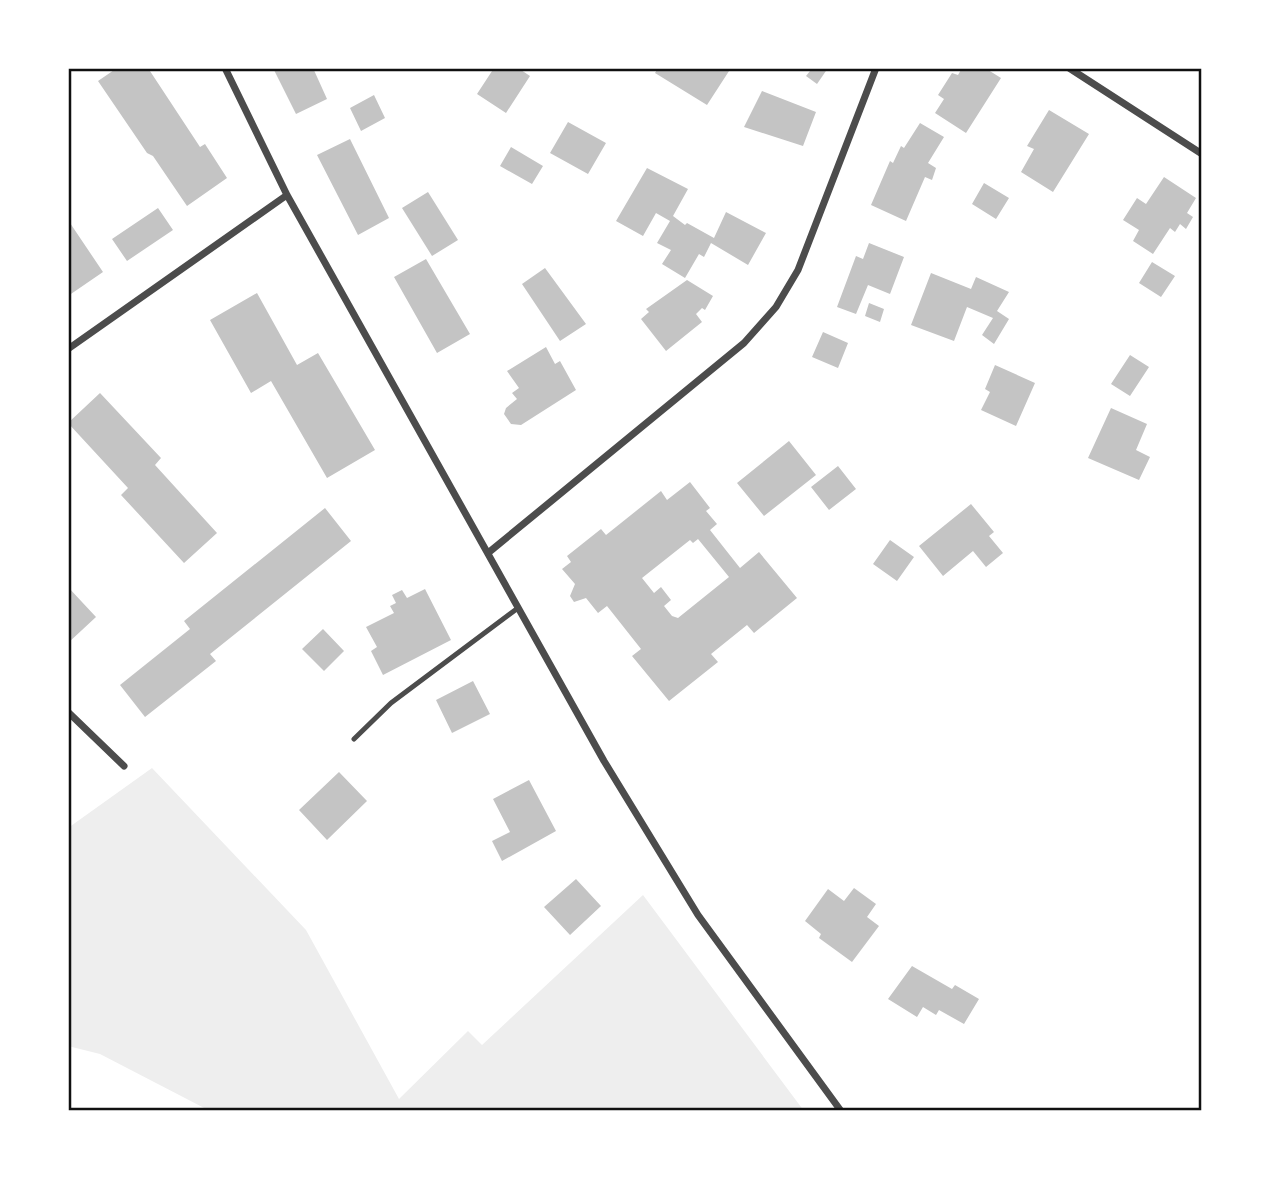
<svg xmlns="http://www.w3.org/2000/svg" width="1270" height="1179" font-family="'Libre Baskerville',serif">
	<rect width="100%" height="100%" fill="#fff"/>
	<path fill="#eee" d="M 152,768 L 306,930 L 399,1099 L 468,1031 L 482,1045 L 643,895 L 804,1111 L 210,1111 L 100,1054 L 68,1046 L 68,828 Z"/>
	<path fill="#c4c4c4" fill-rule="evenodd" d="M 117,68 L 148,68 L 200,147 L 205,144 L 227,178 L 187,206 L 153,156 L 147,153 L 98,81 Z
		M 273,68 L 313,68 L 327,99 L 296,114 Z
		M 494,68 L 518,68 L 530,76 L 506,113 L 477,94 Z
		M 658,68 L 731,68 L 707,105 L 655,73 Z
		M 806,68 L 828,68 L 817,84 L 806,76 L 810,71 Z
		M 962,68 L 985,68 L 1001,78 L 966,133 L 935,113 L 944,99 L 938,95 L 952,73 L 958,75 Z
		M 762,91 L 816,112 L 803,146 L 744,127 Z
		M 374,95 L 385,118 L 361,131 L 350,108 Z
		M 1049,110 L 1089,134 L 1053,192 L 1021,172 L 1034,149 L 1027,146 Z
		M 568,122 L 606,143 L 588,174 L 550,153 Z
		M 920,123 L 944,137 L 928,163 L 936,168 L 932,180 L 925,177 L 906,221 L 871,205 L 890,161 L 893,163 L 901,146 L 904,148 Z
		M 350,139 L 389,218 L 358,235 L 317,155 Z
		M 511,147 L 543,166 L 532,184 L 500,166 Z
		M 647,168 L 688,189 L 673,216 L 685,225 L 687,223 L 714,238 L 726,212 L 766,233 L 748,265 L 711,243 L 704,257 L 699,254 L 685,278 L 662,264 L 671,250 L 657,243 L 670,221 L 656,213 L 643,236 L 616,221 Z
		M 1164,177 L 1196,198 L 1187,213 L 1193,217 L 1186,229 L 1180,224 L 1175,232 L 1170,228 L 1153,254 L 1133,241 L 1139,230 L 1123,220 L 1137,198 L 1146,204 Z
		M 984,183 L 1009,198 L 996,219 L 972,204 Z
		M 428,192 L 458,240 L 432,256 L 402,208 Z
		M 158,208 L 173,230 L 127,261 L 112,239 Z
		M 68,220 L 103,272 L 68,296 Z
		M 869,243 L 904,257 L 890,294 L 868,285 L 856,314 L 837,307 L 856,256 L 863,259 Z
		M 426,259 L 470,334 L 437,353 L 394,277 Z
		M 1152,262 L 1175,276 L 1161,297 L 1139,283 Z
		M 545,268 L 586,324 L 560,341 L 522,284 Z
		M 931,273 L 971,289 L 976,277 L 1009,292 L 997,311 L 1009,319 L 994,344 L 982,335 L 993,318 L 967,307 L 954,341 L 911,325 Z
		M 687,280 L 713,296 L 705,310 L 702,308 L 696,314 L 702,322 L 666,351 L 641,319 L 649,312 L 646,309 Z
		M 257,293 L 297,365 L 318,353 L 375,450 L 327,478 L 271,381 L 251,393 L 210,320 Z
		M 869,303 L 884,309 L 880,322 L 865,316 Z
		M 823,332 L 848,343 L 838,368 L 812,357 Z
		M 546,347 L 555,364 L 560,361 L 576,390 L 521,425 L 511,424 L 504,414 L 506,408 L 517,399 L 512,393 L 519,388 L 507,371 Z
		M 1130,355 L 1149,367 L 1130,396 L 1111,384 Z
		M 995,365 L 1035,383 L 1016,426 L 981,410 L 990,392 L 985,389 Z
		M 100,393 L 161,458 L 155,465 L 217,533 L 184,563 L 121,495 L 128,488 L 68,423 Z
		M 1111,408 L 1147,424 L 1136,450 L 1150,457 L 1139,480 L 1088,458 Z
		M 789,441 L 816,475 L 764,516 L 737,483 Z
		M 838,466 L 856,489 L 829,510 L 811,487 Z
		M 690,482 L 710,508 L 706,511 L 717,524 L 710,530 L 740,568 L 759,552 L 797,598 L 754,633 L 747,625 L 711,654 L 718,662 L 669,701 L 632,656 L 641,649 L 607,606 L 598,613 L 586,598 L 574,602 L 570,596 L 575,584 L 562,569 L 571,562 L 567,556 L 601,529 L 606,535 L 661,491 L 667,500 ZM 698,539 L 729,577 L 678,618 L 672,616 L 664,606 L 671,600 L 661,587 L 654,593 L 642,578 L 690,540 L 693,543 Z
		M 971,504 L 994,532 L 989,536 L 1003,553 L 986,567 L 973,551 L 943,576 L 919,546 Z
		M 325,508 L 351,541 L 210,654 L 216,661 L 145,717 L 120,685 L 190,629 L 184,621 Z
		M 890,540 L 914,557 L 897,581 L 873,564 Z
		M 68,587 L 96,617 L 68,643 Z
		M 425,589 L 451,640 L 383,675 L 371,651 L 377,647 L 366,627 L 394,613 L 390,606 L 396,603 L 392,595 L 402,590 L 407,598 Z
		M 323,629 L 344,651 L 324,671 L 302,649 Z
		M 473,681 L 490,714 L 452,733 L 436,700 Z
		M 339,772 L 367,801 L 327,840 L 299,810 Z
		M 529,780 L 556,831 L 502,861 L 492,841 L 510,832 L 493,799 Z
		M 576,879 L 601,906 L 570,935 L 544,907 Z
		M 854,888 L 876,904 L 867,917 L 879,926 L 852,962 L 819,938 L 821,934 L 805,921 L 828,889 L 844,901 Z
		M 912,966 L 952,989 L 955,985 L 979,999 L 964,1024 L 939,1010 L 936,1015 L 923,1007 L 917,1017 L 888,999 Z"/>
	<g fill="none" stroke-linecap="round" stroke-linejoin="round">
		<path stroke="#4c4c4c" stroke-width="5" d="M 354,739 L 391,703 L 518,608"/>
		<path stroke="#4c4c4c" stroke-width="7" d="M 225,68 L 287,195 L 604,761 L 698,915 L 841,1111
			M 1069,68 L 1202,154
			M 68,349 L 287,195
			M 488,553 L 744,343 L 776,307 L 798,270 L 876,68
			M 68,712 L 124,766"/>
	</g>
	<rect width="1270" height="1179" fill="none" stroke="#ffffff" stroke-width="140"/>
	<rect x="70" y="70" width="1130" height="1039" fill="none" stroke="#111" stroke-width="2.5"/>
</svg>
